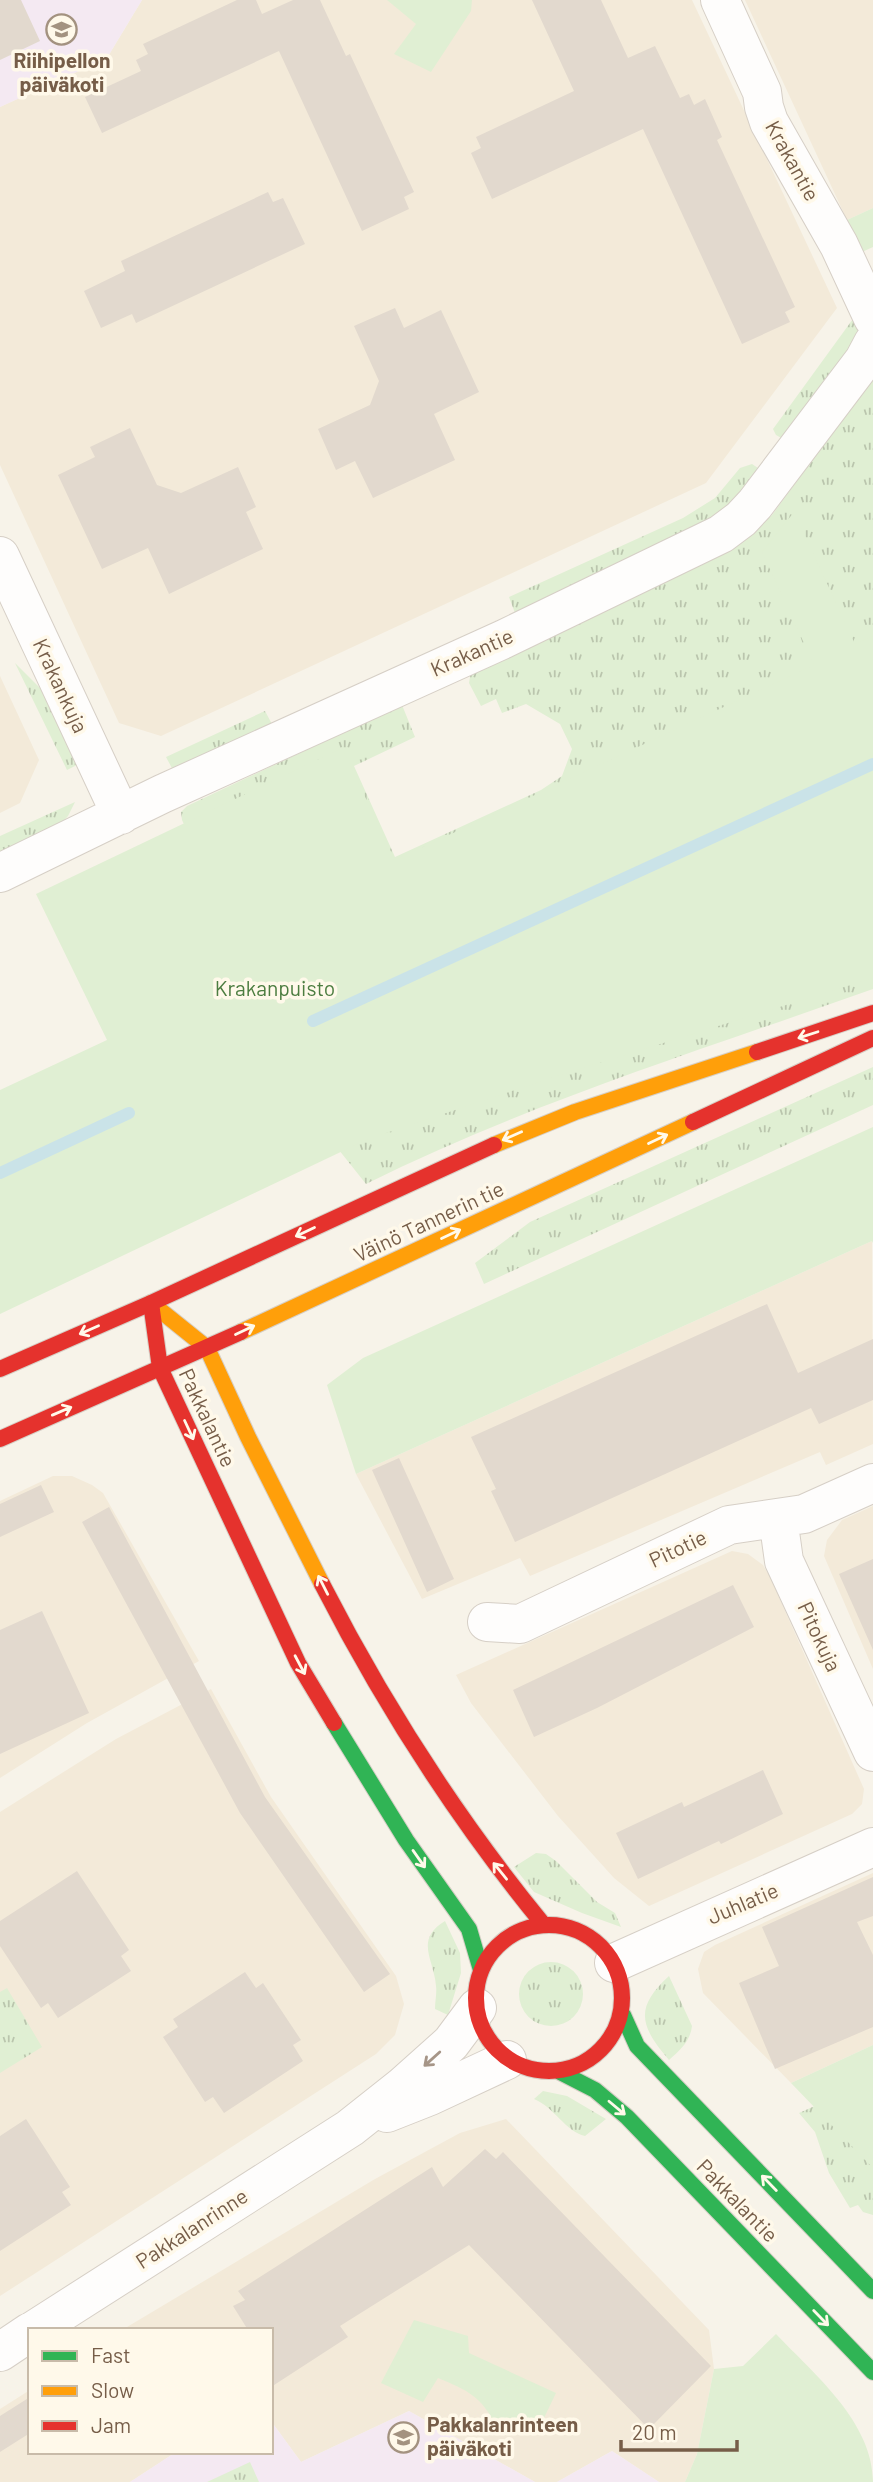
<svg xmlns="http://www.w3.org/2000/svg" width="873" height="2482" font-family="Barlow,sans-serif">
	<defs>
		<pattern id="grass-tufts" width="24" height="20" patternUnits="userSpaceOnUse" patternTransform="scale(1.75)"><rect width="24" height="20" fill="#e0efd3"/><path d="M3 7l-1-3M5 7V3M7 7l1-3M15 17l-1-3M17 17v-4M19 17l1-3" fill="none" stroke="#bac5ad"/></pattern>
	</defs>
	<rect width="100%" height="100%" fill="#f7f3e9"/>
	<path fill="#f3ead9" d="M 142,0 L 692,0 L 837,308 L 706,483 L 161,736 L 119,723 L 0,465 L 0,107 L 107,58 Z
		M 745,0 L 873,0 L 873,208 L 847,220 Z
		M 0,676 L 39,760 L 20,803 L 0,813 Z
		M 872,1241 L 873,1444 L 826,1465 L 820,1452 L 530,1576 L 520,1558 L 422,1599 L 356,1474 Z
		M 53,1476 L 72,1476 L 92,1485 L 103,1493 L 199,1661 L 87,1723 L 0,1778 L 0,1501 Z
		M 873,1506 L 873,1669 L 824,1556 L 827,1540 L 842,1520 Z
		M 732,1551 L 748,1554 L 763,1565 L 770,1577 L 864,1789 L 862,1804 L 852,1814 L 649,1906 L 614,1878 L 558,1816 L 471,1703 L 456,1675 Z
		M 211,1689 L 271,1797 L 396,1976 L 404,2004 L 395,2035 L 376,2054 L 0,2296 L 0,1812 L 116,1739 Z
		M 873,1873 L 873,2045 L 791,2083 L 703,1993 L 698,1969 L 704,1952 L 715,1945 Z
		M 506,2119 L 709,2330 L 714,2369 L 697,2454 L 685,2482 L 659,2482 L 612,2451 L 557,2482 L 535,2482 L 409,2411 L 301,2462 L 271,2421 L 271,2330 L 122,2330 L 375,2179 L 460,2133 Z
		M 30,2390 L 30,2452 L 176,2452 L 130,2482 L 0,2482 L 0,2409 Z"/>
	<path fill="#f4e9f2" d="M 0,0 L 142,0 L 107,58 L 0,107 Z
		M 409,2411 L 535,2482 L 130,2482 L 176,2452 L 271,2452 L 271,2421 L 301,2462 Z
		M 612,2451 L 659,2482 L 557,2482 Z"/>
	<path fill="url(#grass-tufts)" d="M 858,312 L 860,316 L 860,339 L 785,440 L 776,435 L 773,429 Z
		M 873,377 L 873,989 C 702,1050 529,1103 366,1184 L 323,1130 L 182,820 L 181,812 L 187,806 L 402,705 L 415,737 L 354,766 L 395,857 L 541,790 L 562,776 L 572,749 L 560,724 L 526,704 L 502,713 L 496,699 L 481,706 L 469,683 L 471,671 L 722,554 L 772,515 Z
		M 752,464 L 761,470 L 717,518 L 515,613 L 509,597 L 683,518 L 715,498 L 740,468 Z
		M 15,663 L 45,693 L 79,764 L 67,770 Z
		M 265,711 L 273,726 L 174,772 L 166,757 Z
		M 75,802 L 68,816 L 59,826 L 0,853 L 0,836 Z
		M 873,1067 L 873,1105 L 484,1284 L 475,1263 L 530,1222 Z
		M 536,1853 L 546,1854 L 556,1861 L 597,1902 L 615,1913 L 621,1927 L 582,1913 L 534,1892 L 514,1867 Z
		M 445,1921 L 460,1953 L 461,1973 L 448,2015 L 435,2009 C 435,2001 437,1993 436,1986 C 434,1959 414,1940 445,1921 Z
		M519 1994a32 32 0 1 1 64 0a32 32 0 1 1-64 0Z
		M 669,1976 L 692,2026 C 690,2042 680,2050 669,2060 C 640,2026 634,2008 669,1976 Z
		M 7,1988 L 42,2047 L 0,2073 L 0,1992 Z
		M 873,2080 L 873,2215 L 863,2212 L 858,2205 L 850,2208 L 829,2173 L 815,2132 L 799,2113 Z
		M 543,2091 L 567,2096 L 606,2119 L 585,2136 C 566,2132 554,2107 534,2099 Z
		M 250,2462 L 259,2482 L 207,2482 Z"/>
	<path fill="#e0efd3" d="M 387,0 L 472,0 L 471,11 L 431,72 L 394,54 L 416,24 Z
		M 873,208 L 873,247 L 862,252 L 847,220 Z
		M 794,512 L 855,644 L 873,636 L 873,978 L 557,1076 L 368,1139 L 0,1314 L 0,1090 L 107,1040 L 36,894 L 342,748 L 395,860 L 814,665 L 762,552 Z
		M 873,1127 L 873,1243 L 872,1241 L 356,1474 L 327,1385 L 363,1358 Z
		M 873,2045 L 873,2168 L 791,2083 Z
		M 414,2320 L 468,2336 L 469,2353 L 556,2393 L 543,2420 L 506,2431 L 496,2427 C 483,2397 467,2390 438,2378 L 423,2402 L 381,2383 Z
		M 776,2334 C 814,2374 873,2422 873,2482 L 685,2482 L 697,2454 L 714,2369 L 743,2366 Z"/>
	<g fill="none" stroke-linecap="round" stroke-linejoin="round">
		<path stroke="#cae3e8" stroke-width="12" d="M 313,1021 L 873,764
			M 0,1173 L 129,1113"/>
	</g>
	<path fill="#e2d9ce" d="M 0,0 L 21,0 L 40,41 L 0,60 Z
		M 237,0 L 256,0 L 262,14 L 293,0 L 320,0 L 346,56 L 350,54 L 414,192 L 404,197 L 409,209 L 362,231 L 279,51 L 102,133 L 85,97 L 141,71 L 136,60 L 148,54 L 143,44 Z
		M 532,0 L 601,0 L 628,58 L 655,46 L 680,98 L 689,94 L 694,105 L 705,99 L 722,137 L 717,140 L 795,307 L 785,312 L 790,322 L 742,344 L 643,129 L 492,199 L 471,153 L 481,148 L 476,137 L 574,91 Z
		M 268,192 L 273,202 L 283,198 L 305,244 L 136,323 L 132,314 L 101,328 L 84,291 L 125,271 L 121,261 Z
		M 395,308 L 404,328 L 441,310 L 479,392 L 434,414 L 455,460 L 373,498 L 355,461 L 336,470 L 318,429 L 370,405 L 379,381 L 354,326 Z
		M 130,428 L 157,485 L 181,493 L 238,467 L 256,507 L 246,512 L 263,549 L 169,594 L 148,548 L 102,569 L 58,475 L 95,457 L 90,447 Z
		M 767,1304 L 798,1373 L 873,1339 L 873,1400 L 819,1424 L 811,1408 L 515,1542 L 491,1491 L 496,1489 L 471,1437 Z
		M 399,1458 L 454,1579 L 427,1592 L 372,1470 Z
		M 41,1485 L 54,1512 L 0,1537 L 0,1504 Z
		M 109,1507 L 265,1797 L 390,1974 L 364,1992 L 240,1813 L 82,1522 Z
		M 873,1559 L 873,1650 L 839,1574 Z
		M 733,1585 L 754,1627 L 597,1708 L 534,1737 L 513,1690 Z
		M 42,1611 L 89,1713 L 0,1754 L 0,1630 Z
		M 763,1770 L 783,1814 L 721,1844 L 719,1841 L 638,1879 L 616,1833 L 682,1802 L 684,1807 Z
		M 77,1871 L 129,1950 L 121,1956 L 131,1971 L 58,2018 L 48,2003 L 41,2008 L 0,1946 L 0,1921 Z
		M 873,1877 L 873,1916 L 857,1922 L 873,1955 L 873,2027 L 775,2069 L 739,1983 L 779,1966 L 762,1927 Z
		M 245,1972 L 256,1988 L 263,1983 L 301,2040 L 293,2045 L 303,2061 L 224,2113 L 213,2097 L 205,2102 L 163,2037 L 178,2027 L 173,2019 Z
		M 26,2119 L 70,2187 L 62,2192 L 71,2205 L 0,2251 L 0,2136 Z
		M 485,2149 L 496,2159 L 503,2152 L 711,2366 L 649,2429 L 469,2245 L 340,2326 L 348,2337 L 271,2387 L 271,2330 L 248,2330 L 233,2306 L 245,2300 L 238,2291 L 432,2167 L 443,2187 Z
		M 30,2397 L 30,2433 L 0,2452 L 0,2416 Z"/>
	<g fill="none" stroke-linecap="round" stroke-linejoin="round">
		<defs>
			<path id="street" d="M 720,0 L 762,92 L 764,107 L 769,122 L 839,245 L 873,318
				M 0,556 L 121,815
				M 0,873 L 162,794 L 504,639 L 721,534 L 741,519 L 755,504 L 864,360 L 873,343
				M 778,1518 L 784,1561 L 873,1752
				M 487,1622 L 520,1624 L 729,1525 L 804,1514 L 873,1483
				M 614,1963 L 873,1847
				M 387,2113 L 430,2096 L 507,2060
				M 34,2330 L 350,2128 L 403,2086 L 451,2043 L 477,2008
				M 0,2352 L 30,2332"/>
			<path id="fast" d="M 334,1723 L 406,1840 L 469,1929 L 481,1970
				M 623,2015 L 637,2046 L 873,2291
				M 560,2072 L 595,2090 L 627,2117 L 873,2372"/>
			<path id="slow" d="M 494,1145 L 575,1112 L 757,1052
				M 151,1303 L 207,1348 L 248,1437 L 322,1584
				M 241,1332 L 693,1122"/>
			<path id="jam" d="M 757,1052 L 873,1013
				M 693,1122 L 873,1038
				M 151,1303 L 160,1368 L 298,1663 L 334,1723
				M 0,1369 L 151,1303 L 494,1145
				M 0,1439 L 241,1332
				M 322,1584 C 384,1705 457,1819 543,1924
				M476 1998a73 73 0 1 1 146 0a73 73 0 1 1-146 0Z"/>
		</defs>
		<use href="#street" stroke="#d6cfc6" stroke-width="40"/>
		<use href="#fast" stroke="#d6cfc6" stroke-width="18"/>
		<use href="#slow" stroke="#d6cfc6" stroke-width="18"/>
		<use href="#jam" stroke="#d6cfc6" stroke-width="18"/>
		<use href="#street" stroke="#fefdfc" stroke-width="38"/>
		<use href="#fast" stroke="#30b455" stroke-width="16"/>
		<use href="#slow" stroke="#ff9f0a" stroke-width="16"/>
		<use href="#jam" stroke="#e5322d" stroke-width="16"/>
	</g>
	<defs><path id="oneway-shaft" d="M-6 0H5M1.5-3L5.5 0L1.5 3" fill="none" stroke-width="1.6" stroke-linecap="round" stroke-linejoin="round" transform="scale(1.75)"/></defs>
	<g stroke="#fff9ea">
		<use href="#oneway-shaft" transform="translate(808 1035) rotate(162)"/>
		<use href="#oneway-shaft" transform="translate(512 1136) rotate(156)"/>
		<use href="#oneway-shaft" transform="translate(658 1139) rotate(-25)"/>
		<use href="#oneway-shaft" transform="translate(305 1232) rotate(155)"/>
		<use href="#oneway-shaft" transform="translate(451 1234) rotate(-25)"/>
		<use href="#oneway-shaft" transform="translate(89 1330) rotate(156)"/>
		<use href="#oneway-shaft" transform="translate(245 1330) rotate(-25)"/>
		<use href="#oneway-shaft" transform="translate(62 1411) rotate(-23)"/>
		<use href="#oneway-shaft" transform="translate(189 1430) rotate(65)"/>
		<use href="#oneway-shaft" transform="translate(323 1585) rotate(-117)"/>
		<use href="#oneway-shaft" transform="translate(300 1665) rotate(62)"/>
		<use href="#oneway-shaft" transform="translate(419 1859) rotate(55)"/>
		<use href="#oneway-shaft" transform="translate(500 1871) rotate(-129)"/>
		<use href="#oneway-shaft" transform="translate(617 2108) rotate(40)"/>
		<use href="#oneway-shaft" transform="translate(769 2183) rotate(-134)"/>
		<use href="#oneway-shaft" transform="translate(821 2318) rotate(46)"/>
	</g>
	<use stroke="#a69587" href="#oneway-shaft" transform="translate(432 2059) rotate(138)"/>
	<defs>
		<symbol id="school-ring" viewBox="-11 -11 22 22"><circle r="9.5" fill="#fff9ea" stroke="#a39280" stroke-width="1.5"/><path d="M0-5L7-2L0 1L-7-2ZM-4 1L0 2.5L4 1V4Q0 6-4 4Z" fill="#a39280"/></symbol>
	</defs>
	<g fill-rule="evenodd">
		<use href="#school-ring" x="44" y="12" width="35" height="35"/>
		<use href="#school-ring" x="386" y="2420" width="35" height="35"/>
	</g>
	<g text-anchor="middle" stroke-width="7" stroke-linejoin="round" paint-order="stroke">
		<g font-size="21" font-weight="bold" fill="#765d48" stroke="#fff9ea">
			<text x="62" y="68">Riihipellon<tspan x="62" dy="24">päiväkoti</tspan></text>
			<text x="427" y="2432" text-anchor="start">Pakkalanrinteen<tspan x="427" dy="24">päiväkoti</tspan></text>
		</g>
		<g font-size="21" fill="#765d48" stroke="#fff9ea">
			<text transform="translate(792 161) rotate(61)" y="7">Krakantie</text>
			<text transform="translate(472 653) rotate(-24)" y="7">Krakantie</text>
			<text transform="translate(60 686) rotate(65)" y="7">Krakankuja</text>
			<text transform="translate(429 1222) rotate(-25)" y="7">Väinö Tannerin tie</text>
			<text transform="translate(207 1418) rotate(65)" y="7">Pakkalantie</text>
			<text transform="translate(678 1549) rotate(-25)" y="7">Pitotie</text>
			<text transform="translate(819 1637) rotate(65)" y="7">Pitokuja</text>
			<text transform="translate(743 1904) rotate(-23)" y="7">Juhlatie</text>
			<text transform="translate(737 2201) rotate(46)" y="7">Pakkalantie</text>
			<text transform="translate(192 2229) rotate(-33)" y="7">Pakkalanrinne</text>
		</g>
		<g font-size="21" fill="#4c7d40" stroke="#fff9ea">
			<text x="275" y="996">Krakanpuisto</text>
		</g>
	</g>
	<rect x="28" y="2328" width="245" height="126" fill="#fff9ea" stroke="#c8bba9" stroke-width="2"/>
	<rect x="42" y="2351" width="35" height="10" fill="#30b455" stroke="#c8bba9" stroke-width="2"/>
	<text x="91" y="2363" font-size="21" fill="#765d48">Fast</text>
	<rect x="42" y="2386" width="35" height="10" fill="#ff9f0a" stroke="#c8bba9" stroke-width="2"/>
	<text x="91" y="2398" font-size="21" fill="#765d48">Slow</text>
	<rect x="42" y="2421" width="35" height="10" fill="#e5322d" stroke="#c8bba9" stroke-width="2"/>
	<text x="91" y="2433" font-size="21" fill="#765d48">Jam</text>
	<path d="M621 2440v10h116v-10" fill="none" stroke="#765d48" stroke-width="3.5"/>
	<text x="632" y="2440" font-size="21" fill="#765d48" stroke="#fff9ea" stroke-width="5" paint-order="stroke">20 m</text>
</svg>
